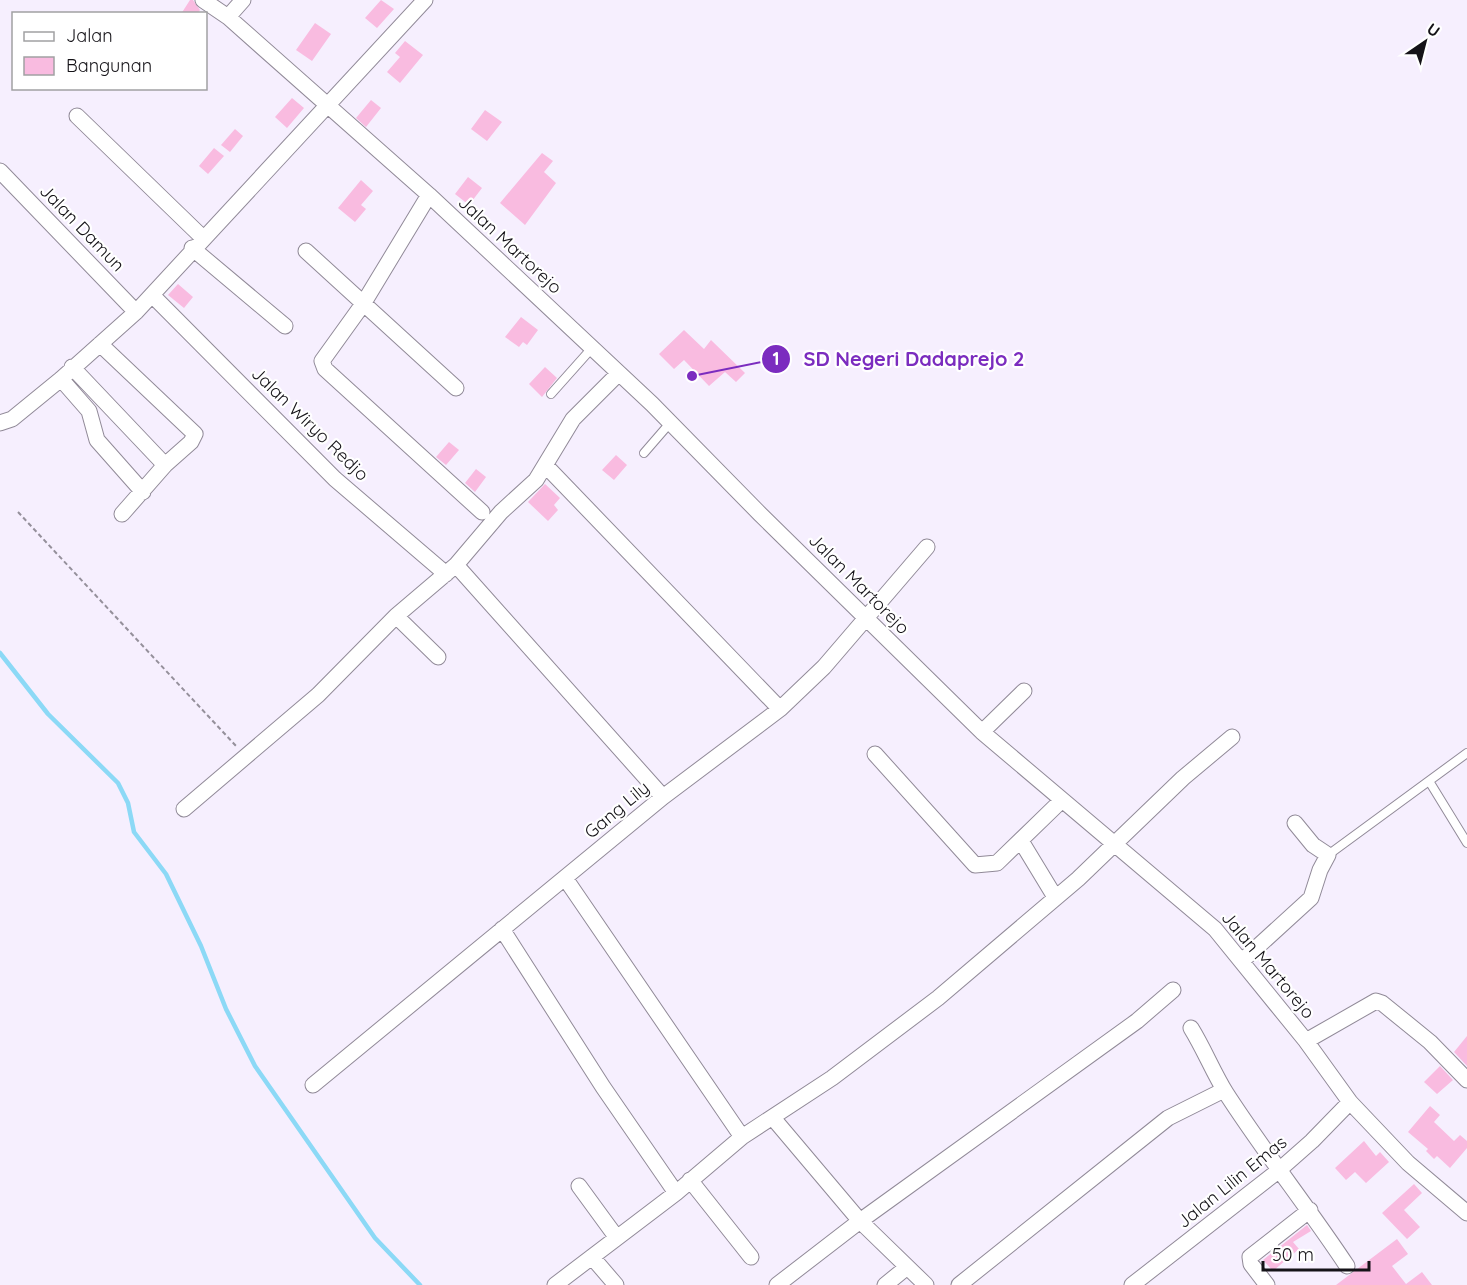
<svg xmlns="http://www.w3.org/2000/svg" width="1467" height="1285" font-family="Quicksand,sans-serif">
	<rect width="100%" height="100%" fill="#f6effe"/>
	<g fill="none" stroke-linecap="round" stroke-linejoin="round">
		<path stroke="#8cd9f6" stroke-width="4.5" d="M 0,653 L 48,714 L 118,783 L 128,803 L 134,832 L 166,874 L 201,946 L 226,1009 L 255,1066 L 375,1238 L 420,1285"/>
	</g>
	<path fill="#f9bbe0" d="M 190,0 L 193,0 L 200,10 L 197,14 L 181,14 Z
		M 381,0 L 394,9 L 377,28 L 365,18 Z
		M 315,23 L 331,34 L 312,61 L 296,50 Z
		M 405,41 L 423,55 L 400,83 L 387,72 L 400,57 L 395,53 Z
		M 292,98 L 304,108 L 287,128 L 275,117 Z
		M 371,100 L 381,108 L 366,127 L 356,118 Z
		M 485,110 L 502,122 L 487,141 L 471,129 Z
		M 235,129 L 243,136 L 230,152 L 221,145 Z
		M 214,148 L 224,156 L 208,174 L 199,166 Z
		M 542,153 L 553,161 L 544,172 L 556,183 L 525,225 L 500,203 Z
		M 468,177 L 482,188 L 469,205 L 455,194 Z
		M 361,180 L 373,191 L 361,205 L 366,209 L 355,222 L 338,208 Z
		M 178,284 L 193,297 L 184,308 L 168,295 Z
		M 521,317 L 538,330 L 527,345 L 523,342 L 519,347 L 505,337 Z
		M 684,330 L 704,349 L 711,340 L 745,373 L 736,382 L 725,372 L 709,386 L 684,360 L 674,369 L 659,354 Z
		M 545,367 L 557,378 L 542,397 L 529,384 Z
		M 449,442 L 459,450 L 446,465 L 436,457 Z
		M 616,455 L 627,465 L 614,480 L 602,470 Z
		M 476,469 L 486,477 L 475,492 L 465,483 Z
		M 545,484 L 560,498 L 554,505 L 558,510 L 548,521 L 528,502 Z
		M 1467,1036 L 1467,1066 L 1454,1052 Z
		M 1440,1066 L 1453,1080 L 1437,1094 L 1424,1082 Z
		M 1430,1106 L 1440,1115 L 1434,1122 L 1454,1141 L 1460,1135 L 1467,1141 L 1467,1148 L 1450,1168 L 1437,1156 L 1434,1159 L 1426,1151 L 1428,1149 L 1408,1132 Z
		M 1364,1141 L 1376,1156 L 1380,1152 L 1389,1162 L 1366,1183 L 1355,1172 L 1346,1180 L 1335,1168 Z
		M 1414,1184 L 1422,1193 L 1404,1210 L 1420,1227 L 1407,1239 L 1382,1213 Z
		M 1307,1225 L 1311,1231 L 1293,1242 L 1299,1249 L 1273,1271 L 1263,1260 Z
		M 1397,1239 L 1408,1254 L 1392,1266 L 1406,1284 L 1422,1272 L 1432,1285 L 1336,1285 Z"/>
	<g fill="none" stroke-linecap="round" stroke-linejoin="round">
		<defs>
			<path id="lane" d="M 551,394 L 592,348
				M 644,453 L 670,423
				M 1429,781 L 1467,843
				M 1328,855 L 1467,753"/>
			<path id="street" d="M 203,0 L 228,17 L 429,195 L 652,404 L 760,514 L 982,732 L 1215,929 L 1306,1041 L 1350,1102 L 1408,1163 L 1467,1213
				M 228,17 L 243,0
				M 77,116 L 202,237
				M 0,171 L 136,312
				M 429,195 L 363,304 L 322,361 L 325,369 L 482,512
				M 192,248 L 285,326
				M 306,251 L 456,388
				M 152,295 L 335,479 L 446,574
				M 100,344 L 195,434 L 191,442 L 165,465 L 122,514
				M 72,367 L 165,465
				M 61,379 L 89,411 L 97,440 L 143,492
				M 0,423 L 12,419 L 61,379 L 136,312 L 425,0
				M 546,466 L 780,709
				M 456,565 L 663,797
				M 396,616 L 438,657
				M 982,732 L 1024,691
				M 875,754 L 975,865 L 997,863 L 1062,800
				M 184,809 L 318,695 L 396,616 L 456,565 L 501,512 L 536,480 L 573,419 L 619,373
				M 1021,841 L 1055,897
				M 565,878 L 742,1137
				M 502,929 L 603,1087 L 676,1193
				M 1243,960 L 1311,898 L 1320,870 L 1328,855 L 1313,845 L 1295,823
				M 1191,1028 C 1204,1049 1213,1072 1226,1093 C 1264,1152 1308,1207 1347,1266
				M 1306,1041 L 1376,1001 L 1382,1003 L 1430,1042 L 1467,1080
				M 313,1085 L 663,797 L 780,709 L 824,667 L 927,547
				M 773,1118 L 860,1221 L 926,1285
				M 690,1180 L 751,1257
				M 579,1186 L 617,1238
				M 592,1257 L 616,1285
				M 555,1285 L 676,1193 L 742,1137 L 832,1078 L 938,998 L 1078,879 L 1183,778 L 1232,737
				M 777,1285 L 860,1221 L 1137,1021 L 1173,990
				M 885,1285 L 906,1268
				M 959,1285 L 1168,1118 L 1224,1090
				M 1132,1285 L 1278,1171 L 1312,1141 L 1350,1102
				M 1267,1285 L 1251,1264 L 1250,1257 L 1310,1210"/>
		</defs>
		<use href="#lane" stroke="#918a98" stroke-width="10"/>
		<use href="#street" stroke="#918a98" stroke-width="17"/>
		<path stroke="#95909b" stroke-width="2" stroke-dasharray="4.5 3" stroke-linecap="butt" d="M 18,512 L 237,747"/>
		<use href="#lane" stroke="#fff" stroke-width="8"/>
		<use href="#street" stroke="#fff" stroke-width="15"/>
	</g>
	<g text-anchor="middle" stroke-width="4.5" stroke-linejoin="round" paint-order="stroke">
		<g font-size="18" fill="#151318" stroke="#fff">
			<text transform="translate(82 228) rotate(46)" y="6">Jalan Damun</text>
			<text transform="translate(510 245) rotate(43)" y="6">Jalan Martorejo</text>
			<text transform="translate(310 424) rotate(44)" y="6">Jalan Wiryo Redjo</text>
			<text transform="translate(859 584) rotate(45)" y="6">Jalan Martorejo</text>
			<text transform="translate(617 810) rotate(-40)" y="6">Gang Lily</text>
			<text transform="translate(1268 965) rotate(50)" y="6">Jalan Martorejo</text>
			<text transform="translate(1232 1182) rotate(-39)" y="6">Jalan Lilin Emas</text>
		</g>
	</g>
	<path fill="none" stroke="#7b2cbf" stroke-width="2" d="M692 376L776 359"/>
	<g fill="#7b2cbf" stroke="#fff" stroke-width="2">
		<circle cx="692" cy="376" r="6"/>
		<circle cx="776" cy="359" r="15"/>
	</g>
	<g font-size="18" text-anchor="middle" font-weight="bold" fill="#fff">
		<text x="776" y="365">1</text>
	</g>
	<g font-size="20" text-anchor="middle" font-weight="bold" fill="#7b2cbf" stroke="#fff" stroke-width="4.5" stroke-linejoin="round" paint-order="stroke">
		<text x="914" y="366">SD Negeri Dadaprejo 2</text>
	</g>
	<rect x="12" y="12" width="195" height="78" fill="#ffffff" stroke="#a1a1a3" stroke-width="1.5"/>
	<rect x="24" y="32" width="30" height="9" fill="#ffffff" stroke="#a1a1a3" stroke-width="1.5"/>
	<text x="66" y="42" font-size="18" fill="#151318">Jalan</text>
	<rect x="24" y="57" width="30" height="18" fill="#f9bbe0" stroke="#a1a1a3" stroke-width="1.5"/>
	<text x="66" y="72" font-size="18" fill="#151318">Bangunan</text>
	<g transform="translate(1425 42) rotate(35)" stroke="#ffffff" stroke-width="4.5" paint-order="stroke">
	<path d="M0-4.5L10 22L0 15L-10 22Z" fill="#151318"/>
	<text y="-9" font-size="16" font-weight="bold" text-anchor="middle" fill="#151318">U</text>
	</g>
	<path d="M1263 1261v9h106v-9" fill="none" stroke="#151318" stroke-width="3"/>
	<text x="1272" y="1261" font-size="18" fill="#151318" stroke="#ffffff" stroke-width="4.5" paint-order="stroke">50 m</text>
</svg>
